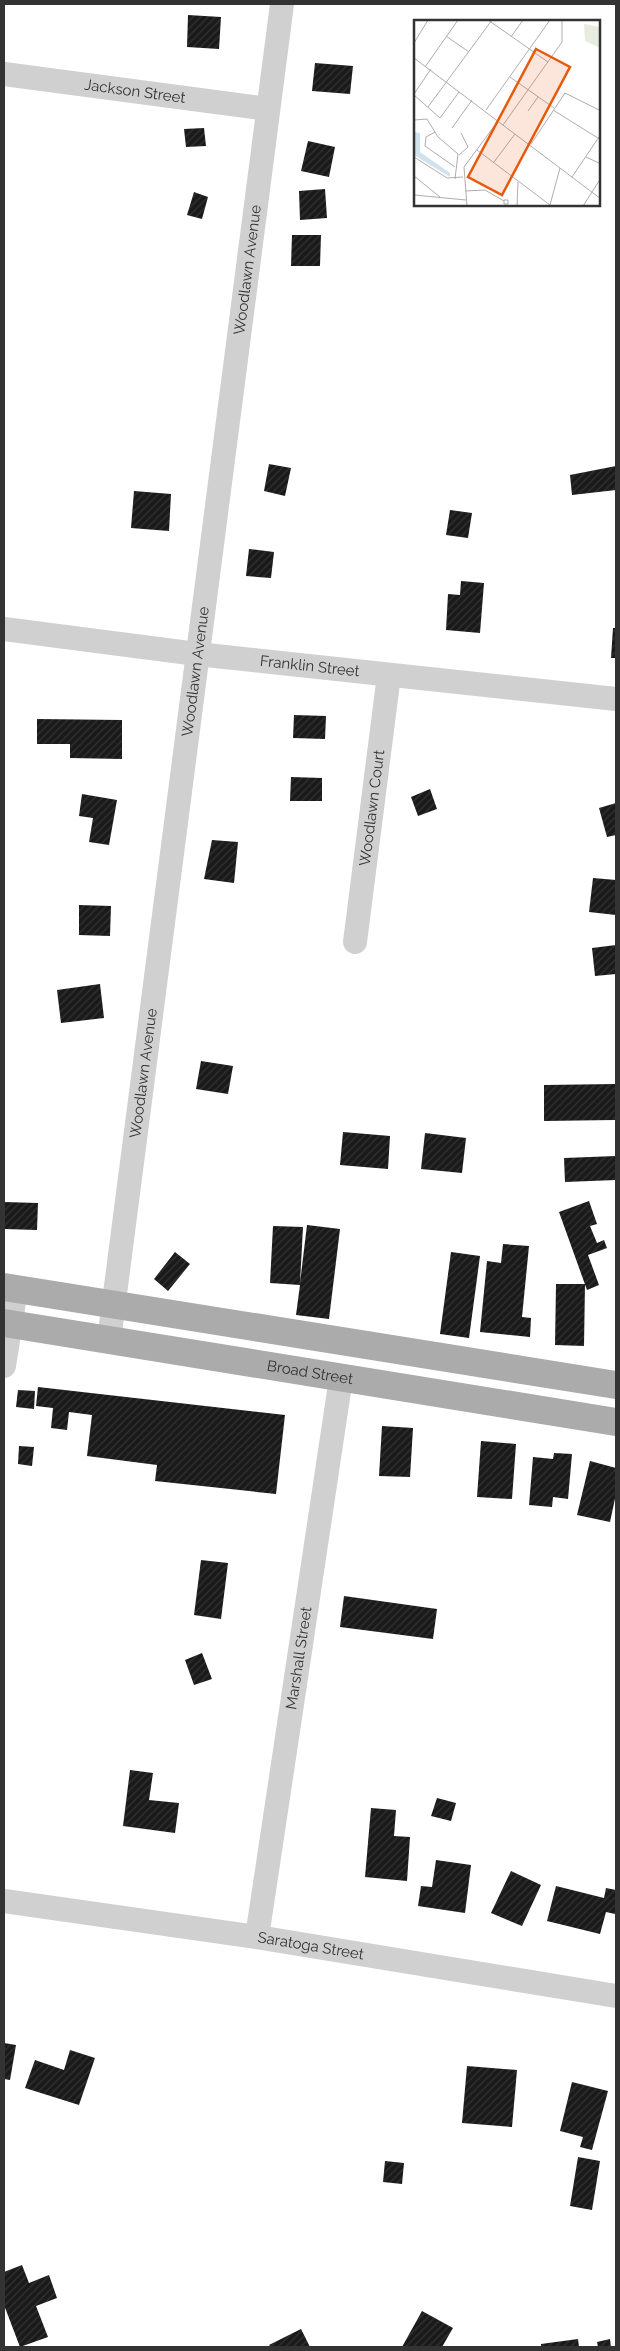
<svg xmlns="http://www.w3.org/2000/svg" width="620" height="2351" font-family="Raleway,sans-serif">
	<defs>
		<pattern id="building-hatch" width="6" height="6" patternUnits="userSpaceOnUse" patternTransform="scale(1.25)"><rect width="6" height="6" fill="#1a1a1a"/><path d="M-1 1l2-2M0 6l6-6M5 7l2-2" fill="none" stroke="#333"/></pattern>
	</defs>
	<rect width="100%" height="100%" fill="#fff"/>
	<path fill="url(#building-hatch)" d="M 188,15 L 221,17 L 219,49 L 187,47 Z
		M 315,63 L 353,66 L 350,94 L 312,91 Z
		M 204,128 L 206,146 L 186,147 L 184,129 Z
		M 308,141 L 335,147 L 329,177 L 301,171 Z
		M 325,189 L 327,218 L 300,220 L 299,191 Z
		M 194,192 L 208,197 L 202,219 L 187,215 Z
		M 292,235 L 321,235 L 320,266 L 291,266 Z
		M 269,464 L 291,468 L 285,496 L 264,491 Z
		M 616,466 L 616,490 L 572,495 L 570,475 Z
		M 134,491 L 171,494 L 169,531 L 131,528 Z
		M 450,510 L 472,513 L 468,538 L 446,535 Z
		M 249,549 L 274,552 L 271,578 L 246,576 Z
		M 461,581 L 484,583 L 480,633 L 446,630 L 448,594 L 460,595 Z
		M 613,628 L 616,628 L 616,658 L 611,658 Z
		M 294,715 L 326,716 L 325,739 L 293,738 Z
		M 37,719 L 122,720 L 122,759 L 70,758 L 70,744 L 37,744 Z
		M 291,777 L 322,778 L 322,801 L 290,801 Z
		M 430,789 L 437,809 L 418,816 L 411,797 Z
		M 82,794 L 117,800 L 109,845 L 89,842 L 93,818 L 79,816 Z
		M 616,803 L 616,835 L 607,837 L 599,808 Z
		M 212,840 L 238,842 L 234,883 L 204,879 Z
		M 593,878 L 616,880 L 616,915 L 589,912 Z
		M 79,905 L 111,906 L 110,936 L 79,935 Z
		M 616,945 L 616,974 L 595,976 L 592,948 Z
		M 100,984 L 104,1018 L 61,1023 L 57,990 Z
		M 201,1061 L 233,1066 L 228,1094 L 196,1089 Z
		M 615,1084 L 615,1120 L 544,1121 L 544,1085 Z
		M 343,1132 L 390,1136 L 388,1169 L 340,1165 Z
		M 425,1133 L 466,1138 L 462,1173 L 421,1169 Z
		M 616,1156 L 616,1180 L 565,1182 L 564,1158 Z
		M 589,1201 L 597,1224 L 590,1226 L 597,1243 L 604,1240 L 607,1248 L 588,1255 L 599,1285 L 587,1290 L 559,1212 Z
		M 4,1202 L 38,1203 L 37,1230 L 4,1229 Z
		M 307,1225 L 340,1229 L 329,1319 L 296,1315 L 300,1285 L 270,1283 L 273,1226 L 303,1227 L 300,1283 Z
		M 503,1244 L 529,1246 L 522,1317 L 531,1318 L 530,1337 L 480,1332 L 487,1261 L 501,1263 Z
		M 175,1252 L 190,1264 L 168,1291 L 154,1279 Z
		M 451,1252 L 480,1256 L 469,1338 L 440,1334 Z
		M 556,1284 L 585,1284 L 584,1346 L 555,1345 Z
		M 38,1387 L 285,1415 L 276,1494 L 155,1481 L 157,1465 L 87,1456 L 92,1415 L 69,1412 L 67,1430 L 51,1428 L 53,1408 L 36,1406 Z
		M 18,1390 L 35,1391 L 34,1409 L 16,1407 Z
		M 382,1426 L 413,1428 L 410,1477 L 379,1476 Z
		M 481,1441 L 516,1444 L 512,1499 L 477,1497 Z
		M 19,1446 L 34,1447 L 32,1466 L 18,1464 Z
		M 554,1453 L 572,1454 L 568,1499 L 553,1497 L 552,1507 L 529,1505 L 533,1457 L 553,1459 Z
		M 590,1461 L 616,1468 L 616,1494 L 610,1522 L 577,1515 Z
		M 201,1560 L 228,1563 L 221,1619 L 194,1615 Z
		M 344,1596 L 437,1609 L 433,1639 L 340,1627 Z
		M 202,1653 L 212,1679 L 194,1685 L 185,1660 Z
		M 130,1770 L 153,1773 L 149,1800 L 179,1803 L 175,1833 L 123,1826 Z
		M 437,1798 L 456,1803 L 451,1821 L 431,1816 Z
		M 371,1808 L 396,1810 L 394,1836 L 410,1837 L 407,1881 L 365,1877 Z
		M 436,1860 L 471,1865 L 465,1913 L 418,1906 L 421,1886 L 432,1887 Z
		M 511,1871 L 541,1885 L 522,1926 L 491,1913 Z
		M 556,1886 L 604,1898 L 606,1888 L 616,1890 L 615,1914 L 606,1912 L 600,1934 L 547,1921 Z
		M 4,2043 L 16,2045 L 10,2080 L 4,2079 Z
		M 70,2050 L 95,2058 L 79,2105 L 25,2088 L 35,2060 L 64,2070 Z
		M 467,2066 L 517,2070 L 512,2127 L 462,2123 Z
		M 572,2082 L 608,2091 L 592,2150 L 580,2147 L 583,2137 L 560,2131 Z
		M 578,2157 L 600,2161 L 592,2210 L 570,2206 Z
		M 385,2161 L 404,2163 L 402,2184 L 383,2182 Z
		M 22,2265 L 29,2283 L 49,2275 L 57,2298 L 36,2306 L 48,2337 L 20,2347 L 4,2305 L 4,2272 Z
		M 422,2311 L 453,2328 L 442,2347 L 402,2347 Z
		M 301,2329 L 310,2347 L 271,2347 L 269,2345 Z
		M 578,2339 L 579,2347 L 541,2347 L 541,2344 Z
		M 610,2339 L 611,2347 L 598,2347 L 597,2342 Z"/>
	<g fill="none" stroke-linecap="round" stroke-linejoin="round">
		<g stroke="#d0d0d0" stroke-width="24">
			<path id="s1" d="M 4,74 L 268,109"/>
			<path id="s2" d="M 4,629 L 197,654 L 616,699"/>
			<path id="s3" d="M 355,942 L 389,675"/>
			<path id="s4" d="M 109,1340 L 282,4"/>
			<path d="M 4,1366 L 16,1289"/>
			<path id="s5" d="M 4,1901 L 257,1937 L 616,1996"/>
			<path id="s6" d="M 257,1937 L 341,1378"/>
		</g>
		<g stroke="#ababab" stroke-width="28">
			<path d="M 4,1287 L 616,1385"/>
			<path id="s7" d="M 4,1323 L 616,1422"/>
		</g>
	</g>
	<g text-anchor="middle" stroke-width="5" stroke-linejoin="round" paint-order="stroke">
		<g font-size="15" fill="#333" stroke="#fff">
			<text dy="5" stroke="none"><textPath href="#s1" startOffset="132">Jackson Street</textPath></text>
			<text dy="5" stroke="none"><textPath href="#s4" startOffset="1079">Woodlawn Avenue</textPath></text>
			<text dy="5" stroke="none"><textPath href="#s2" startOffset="308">Franklin Street</textPath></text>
			<text dy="5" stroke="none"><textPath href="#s4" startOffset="674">Woodlawn Avenue</textPath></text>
			<text dy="5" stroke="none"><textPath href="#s3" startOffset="135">Woodlawn Court</textPath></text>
			<text dy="5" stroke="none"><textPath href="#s4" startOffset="269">Woodlawn Avenue</textPath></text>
			<text dy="5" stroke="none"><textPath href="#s7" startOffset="310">Broad Street</textPath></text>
			<text dy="5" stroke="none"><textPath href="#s6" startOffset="282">Marshall Street</textPath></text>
			<text dy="5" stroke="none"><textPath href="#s5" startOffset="310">Saratoga Street</textPath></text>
		</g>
	</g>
	<g transform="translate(414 20)">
		<rect width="186" height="186" fill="#fff"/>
		<path d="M 170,4 L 186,7 L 186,28 L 171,21 Z" fill="#e6ecdf"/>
		<path d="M 0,112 L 6,113 L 6,132 L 36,153 L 36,157 L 0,135 Z" fill="#cfe2ee"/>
		<path fill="none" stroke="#adadad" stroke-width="1" d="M 74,0 L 134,42M 32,16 L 55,32M 97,17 L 109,0M 0,23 L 14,0M 0,38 L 187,179M 11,47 L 44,0M 96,57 L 140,88M 0,74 L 17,49M 0,75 L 26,98 L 45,72M 14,87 L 78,0M 72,90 L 136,0M 139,90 L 187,120M 114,91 L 124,77M 0,100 L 13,99 L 24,117 L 44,134 L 41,159M 89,105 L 148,22 L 148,0M 38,108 L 58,80M 21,112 L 12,117 L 11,126 L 41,147M 117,124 L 151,73 L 187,91M 63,130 L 136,185M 45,135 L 54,127 L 47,113M 0,137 L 33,158 L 49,157M 172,137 L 187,144M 80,142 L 101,114M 0,156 L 26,177M 158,157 L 187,114M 51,171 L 71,170 L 90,181M 0,175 L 52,180M 90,180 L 94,180 L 94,184 L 90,184 ZM 136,185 L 146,148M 53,186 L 50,147 L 84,101M 103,186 L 104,162M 169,186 L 187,158"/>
		<path fill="#e8590c" fill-opacity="0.15" stroke="#e8590c" stroke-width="2.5" d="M 122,29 L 156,47 L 88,175 L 54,157 Z"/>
		<rect width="186" height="186" fill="none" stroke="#333" stroke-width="2.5"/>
	</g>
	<rect width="620" height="2351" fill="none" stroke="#333333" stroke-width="10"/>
</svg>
